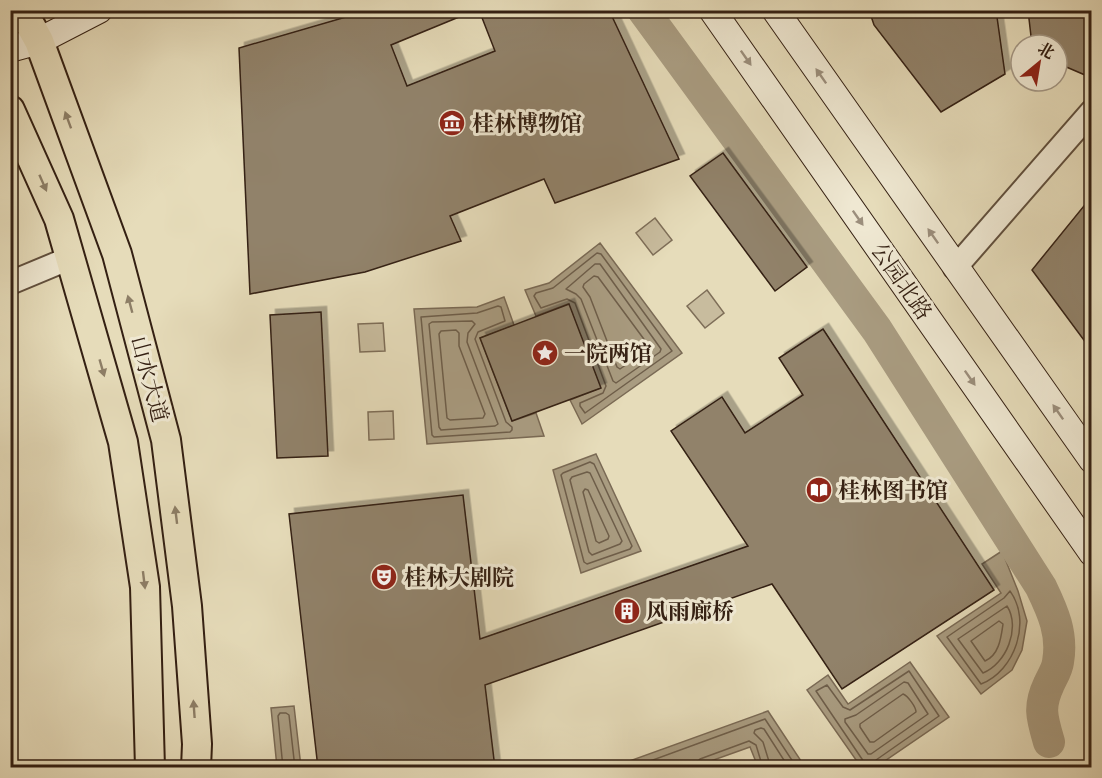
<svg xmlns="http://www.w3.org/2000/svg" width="1102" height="778" font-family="'IM FELL French Canon','Noto Serif SC',serif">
	<defs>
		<filter id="shadow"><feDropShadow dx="5.5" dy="-5.5" stdDeviation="0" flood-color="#0004"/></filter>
	</defs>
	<rect width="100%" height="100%" fill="#e6dcba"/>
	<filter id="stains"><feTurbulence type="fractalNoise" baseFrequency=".00333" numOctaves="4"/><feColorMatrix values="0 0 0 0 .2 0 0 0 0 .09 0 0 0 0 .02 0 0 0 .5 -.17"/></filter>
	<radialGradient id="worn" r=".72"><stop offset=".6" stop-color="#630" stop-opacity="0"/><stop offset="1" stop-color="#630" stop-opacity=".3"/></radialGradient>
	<path fill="#c8bc9e" stroke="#7e6e58" stroke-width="1.5" d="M 655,218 L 672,240 L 653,255 L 636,233 Z
		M 707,290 L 724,313 L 705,328 L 687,306 Z
		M 383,323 L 385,351 L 360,352 L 358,324 Z
		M 393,411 L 394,439 L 369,440 L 368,412 Z"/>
	<path fill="#a99c81" stroke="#7a6a55" stroke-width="1.5" d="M 600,243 L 682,353 L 582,424 L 570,400 L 600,388 L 568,304 L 536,316 L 525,290 L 549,283 Z
		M 504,297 L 514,325 L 480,338 L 512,421 L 536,413 L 544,436 L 427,444 L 414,309 L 477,307 Z
		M 596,454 L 641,551 L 581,573 L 553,470 Z
		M 1002,551 L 1018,591 L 1027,621 L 1022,650 L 1012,670 L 981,694 L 937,636 L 1001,593 L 982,564 Z
		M 910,662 L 949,717 L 876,767 L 861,767 L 807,690 L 828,675 L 848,704 Z
		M 294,706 L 301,767 L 277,767 L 271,708 Z
		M 768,711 L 805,767 L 758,767 L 750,747 L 694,767 L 613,767 Z"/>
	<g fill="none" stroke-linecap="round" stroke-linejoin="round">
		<path stroke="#6e5e4a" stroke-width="1.5" d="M 597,253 L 601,254 L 672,351 L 585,413 L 580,406 L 580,403 L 603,393 L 606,386 L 575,303 L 567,299 L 541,308 L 534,296 L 536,293 L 553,288 Z
			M 595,264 L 600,264 L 661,349 L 660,352 L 616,383 L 613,381 L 581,299 L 576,294 L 566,289 Z
			M 594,276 L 598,277 L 649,346 L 647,350 L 620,369 L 617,367 L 590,297 L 583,287 L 584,284 Z
			M 498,306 L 501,307 L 505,321 L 478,332 L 475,339 L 506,422 L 512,427 L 512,430 L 510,432 L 434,437 L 432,435 L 421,317 L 477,313 Z
			M 472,321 L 475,324 L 468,333 L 467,342 L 498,424 L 495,426 L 441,430 L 439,427 L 429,324 L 432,322 Z
			M 456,330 L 459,333 L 459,346 L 485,414 L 483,418 L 450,420 L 447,418 L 439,334 L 441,331 Z
			M 590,462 L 594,464 L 632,546 L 630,549 L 587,564 L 584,562 L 561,475 L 563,473 Z
			M 587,472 L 590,473 L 622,541 L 620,544 L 592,555 L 589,552 L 570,480 L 572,477 Z
			M 585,489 L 588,490 L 609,536 L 608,539 L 599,543 L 596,541 L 583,492 Z
			M 1010,591 C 1032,621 1015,671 981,684 L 947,637 L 1004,598 Z
			M 1007,606 C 1021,628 1006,664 983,673 L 958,639 Z
			M 999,621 L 1003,624 C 1001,638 999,655 985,661 L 971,641 Z
			M 904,682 L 908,683 L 928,714 L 871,754 L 868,754 L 845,722 L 845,719 L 856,715 Z
			M 903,694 C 908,696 916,707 916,712 L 874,742 L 870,742 L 860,727 L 860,724 Z
			M 283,768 L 278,716 L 280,713 L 286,713 L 289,715 L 295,768
			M 631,768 L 765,719 L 797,768
			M 696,768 L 696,763 L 700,759 L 749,741 L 756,745 L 763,768
			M 771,768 L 763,742 L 754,733 L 755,730 L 761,728 L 764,729 L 789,768
			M 865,768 L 864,762 L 816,691 L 827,685 L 843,707 L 850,710 L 909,671 L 939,716 L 876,760 L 873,768"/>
		<path stroke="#a99c81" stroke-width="32" d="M 643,10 L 877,330 L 1041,587 C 1053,612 1063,634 1058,662 C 1057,670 1052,677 1049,684 C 1038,707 1042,718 1049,742"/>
	</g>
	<path fill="#91826a" stroke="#342013" stroke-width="1.5" filter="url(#shadow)" d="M 370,10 L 476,10 L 391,45 L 407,86 L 495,51 L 479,10 L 609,10 L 679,159 L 555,203 L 544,179 L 450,216 L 461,241 L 365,272 L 250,294 L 239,48 Z
		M 869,10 L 996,10 L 1005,74 L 941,112 L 874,25 Z
		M 1028,10 L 1092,10 L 1092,78 L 1057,63 L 1057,45 L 1032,45 Z
		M 723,153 L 807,267 L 775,291 L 690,176 Z
		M 1092,196 L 1092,351 L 1032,270 Z
		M 569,304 L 601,388 L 512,421 L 480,338 Z
		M 321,312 L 328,456 L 277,458 L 270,315 Z
		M 823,329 L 994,590 L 842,689 L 772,584 L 485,685 L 495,768 L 318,768 L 289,514 L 463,495 L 480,639 L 748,546 L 671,431 L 722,397 L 745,433 L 803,395 L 779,358 Z"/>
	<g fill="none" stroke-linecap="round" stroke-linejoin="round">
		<defs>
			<path id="tertiary" d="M 955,268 L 1092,111
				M 10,283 L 70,258"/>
			<path id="secondary" d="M 712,10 L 1092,553
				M 775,10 L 1092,460
				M 10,49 L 39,41 L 99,10"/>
			<path id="primary" d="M 22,10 L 39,41 L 117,254 L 166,440 L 187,606 L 197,744 L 196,768
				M 10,110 L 59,219 L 123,442 L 145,587 L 150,768"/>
		</defs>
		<use href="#tertiary" stroke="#604f3d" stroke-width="26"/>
		<use href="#secondary" stroke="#342013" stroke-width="28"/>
		<use href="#primary" stroke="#342013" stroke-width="32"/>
		<use href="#tertiary" stroke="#efe8d2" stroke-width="22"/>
		<use href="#secondary" stroke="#efe8d2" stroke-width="26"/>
		<use href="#primary" stroke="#e6dcba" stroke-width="28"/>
	</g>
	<defs><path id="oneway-solid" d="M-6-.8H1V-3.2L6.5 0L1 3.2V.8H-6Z" transform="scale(1.5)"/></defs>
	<g fill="#9b8e7c">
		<use href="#oneway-solid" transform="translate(746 58) rotate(55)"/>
		<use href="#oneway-solid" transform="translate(821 76) rotate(-125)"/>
		<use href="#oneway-solid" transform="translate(858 218) rotate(55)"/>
		<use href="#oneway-solid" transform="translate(933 236) rotate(-125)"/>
		<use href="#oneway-solid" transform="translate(970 378) rotate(55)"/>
		<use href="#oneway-solid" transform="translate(1058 412) rotate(-125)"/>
	</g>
	<g fill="#8d7e66">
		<use href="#oneway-solid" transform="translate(68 120) rotate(-110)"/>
		<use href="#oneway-solid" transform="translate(43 183) rotate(66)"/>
		<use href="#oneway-solid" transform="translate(130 304) rotate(-105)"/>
		<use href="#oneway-solid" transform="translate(102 368) rotate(74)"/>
		<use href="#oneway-solid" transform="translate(176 515) rotate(-97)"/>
		<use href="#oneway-solid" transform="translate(144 580) rotate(83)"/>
		<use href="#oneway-solid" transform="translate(194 709) rotate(-94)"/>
	</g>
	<defs>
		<symbol id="museum-disc" viewBox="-11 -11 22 22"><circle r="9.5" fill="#8f2418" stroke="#efe8d2"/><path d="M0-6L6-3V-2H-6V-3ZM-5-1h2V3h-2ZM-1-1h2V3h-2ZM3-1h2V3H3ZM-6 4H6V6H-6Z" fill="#fff"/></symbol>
		<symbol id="sight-disc" viewBox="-11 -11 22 22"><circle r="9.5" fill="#8f2418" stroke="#efe8d2"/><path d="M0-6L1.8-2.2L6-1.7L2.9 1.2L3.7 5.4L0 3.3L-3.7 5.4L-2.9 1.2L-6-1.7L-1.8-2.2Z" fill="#fff"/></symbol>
		<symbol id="library-disc" viewBox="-11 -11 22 22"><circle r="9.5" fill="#8f2418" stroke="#efe8d2"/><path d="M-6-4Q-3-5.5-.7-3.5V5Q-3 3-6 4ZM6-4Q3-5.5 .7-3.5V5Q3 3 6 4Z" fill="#fff"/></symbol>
		<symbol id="theatre-disc" viewBox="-11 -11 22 22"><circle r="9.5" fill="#8f2418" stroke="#efe8d2"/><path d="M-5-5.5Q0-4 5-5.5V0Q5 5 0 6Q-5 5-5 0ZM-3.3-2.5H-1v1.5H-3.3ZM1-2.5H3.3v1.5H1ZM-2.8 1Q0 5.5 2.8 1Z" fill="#fff"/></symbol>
		<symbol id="building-disc" viewBox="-11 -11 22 22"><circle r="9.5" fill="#8f2418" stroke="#efe8d2"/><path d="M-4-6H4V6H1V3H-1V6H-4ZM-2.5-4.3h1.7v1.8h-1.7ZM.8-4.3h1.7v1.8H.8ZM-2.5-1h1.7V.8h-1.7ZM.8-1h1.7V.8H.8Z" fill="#fff"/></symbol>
	</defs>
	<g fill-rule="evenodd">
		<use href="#museum-disc" x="437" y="108" width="30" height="30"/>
		<use href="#sight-disc" x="530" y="338" width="30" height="30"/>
		<use href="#library-disc" x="804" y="475" width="30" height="30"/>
		<use href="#theatre-disc" x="369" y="562" width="30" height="30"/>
		<use href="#building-disc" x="612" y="596" width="30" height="30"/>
	</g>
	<g text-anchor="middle" stroke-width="6" stroke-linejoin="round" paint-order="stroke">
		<g font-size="22" font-weight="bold" fill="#342013" stroke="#efe8d2" text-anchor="start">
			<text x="472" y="131">桂林博物馆</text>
			<text x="564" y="361">一院两馆</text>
			<text x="838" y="498">桂林图书馆</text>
			<text x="404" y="585">桂林大剧院</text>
			<text x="646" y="619">风雨廊桥</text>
		</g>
		<g font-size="22" fill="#342013" stroke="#efe8d2">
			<text transform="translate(902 281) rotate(55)" y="8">公园北路</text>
			<text transform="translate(150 379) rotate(75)" y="8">山水大道</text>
		</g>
	</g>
	<rect width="1102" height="778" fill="none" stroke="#e6dcba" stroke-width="36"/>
	<rect x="12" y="12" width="1078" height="754" fill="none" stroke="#342013" stroke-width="3"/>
	<rect x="18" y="18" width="1066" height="742" fill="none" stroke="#342013" stroke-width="1.5"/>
	<g transform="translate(1039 63) rotate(30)"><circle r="28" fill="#efe8d2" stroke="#a49886" stroke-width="1.5"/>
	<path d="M0-4.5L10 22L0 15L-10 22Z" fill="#8f2418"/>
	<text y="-9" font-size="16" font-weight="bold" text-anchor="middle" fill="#342013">北</text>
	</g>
	<rect width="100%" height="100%" filter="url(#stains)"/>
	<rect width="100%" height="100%" fill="url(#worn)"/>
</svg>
